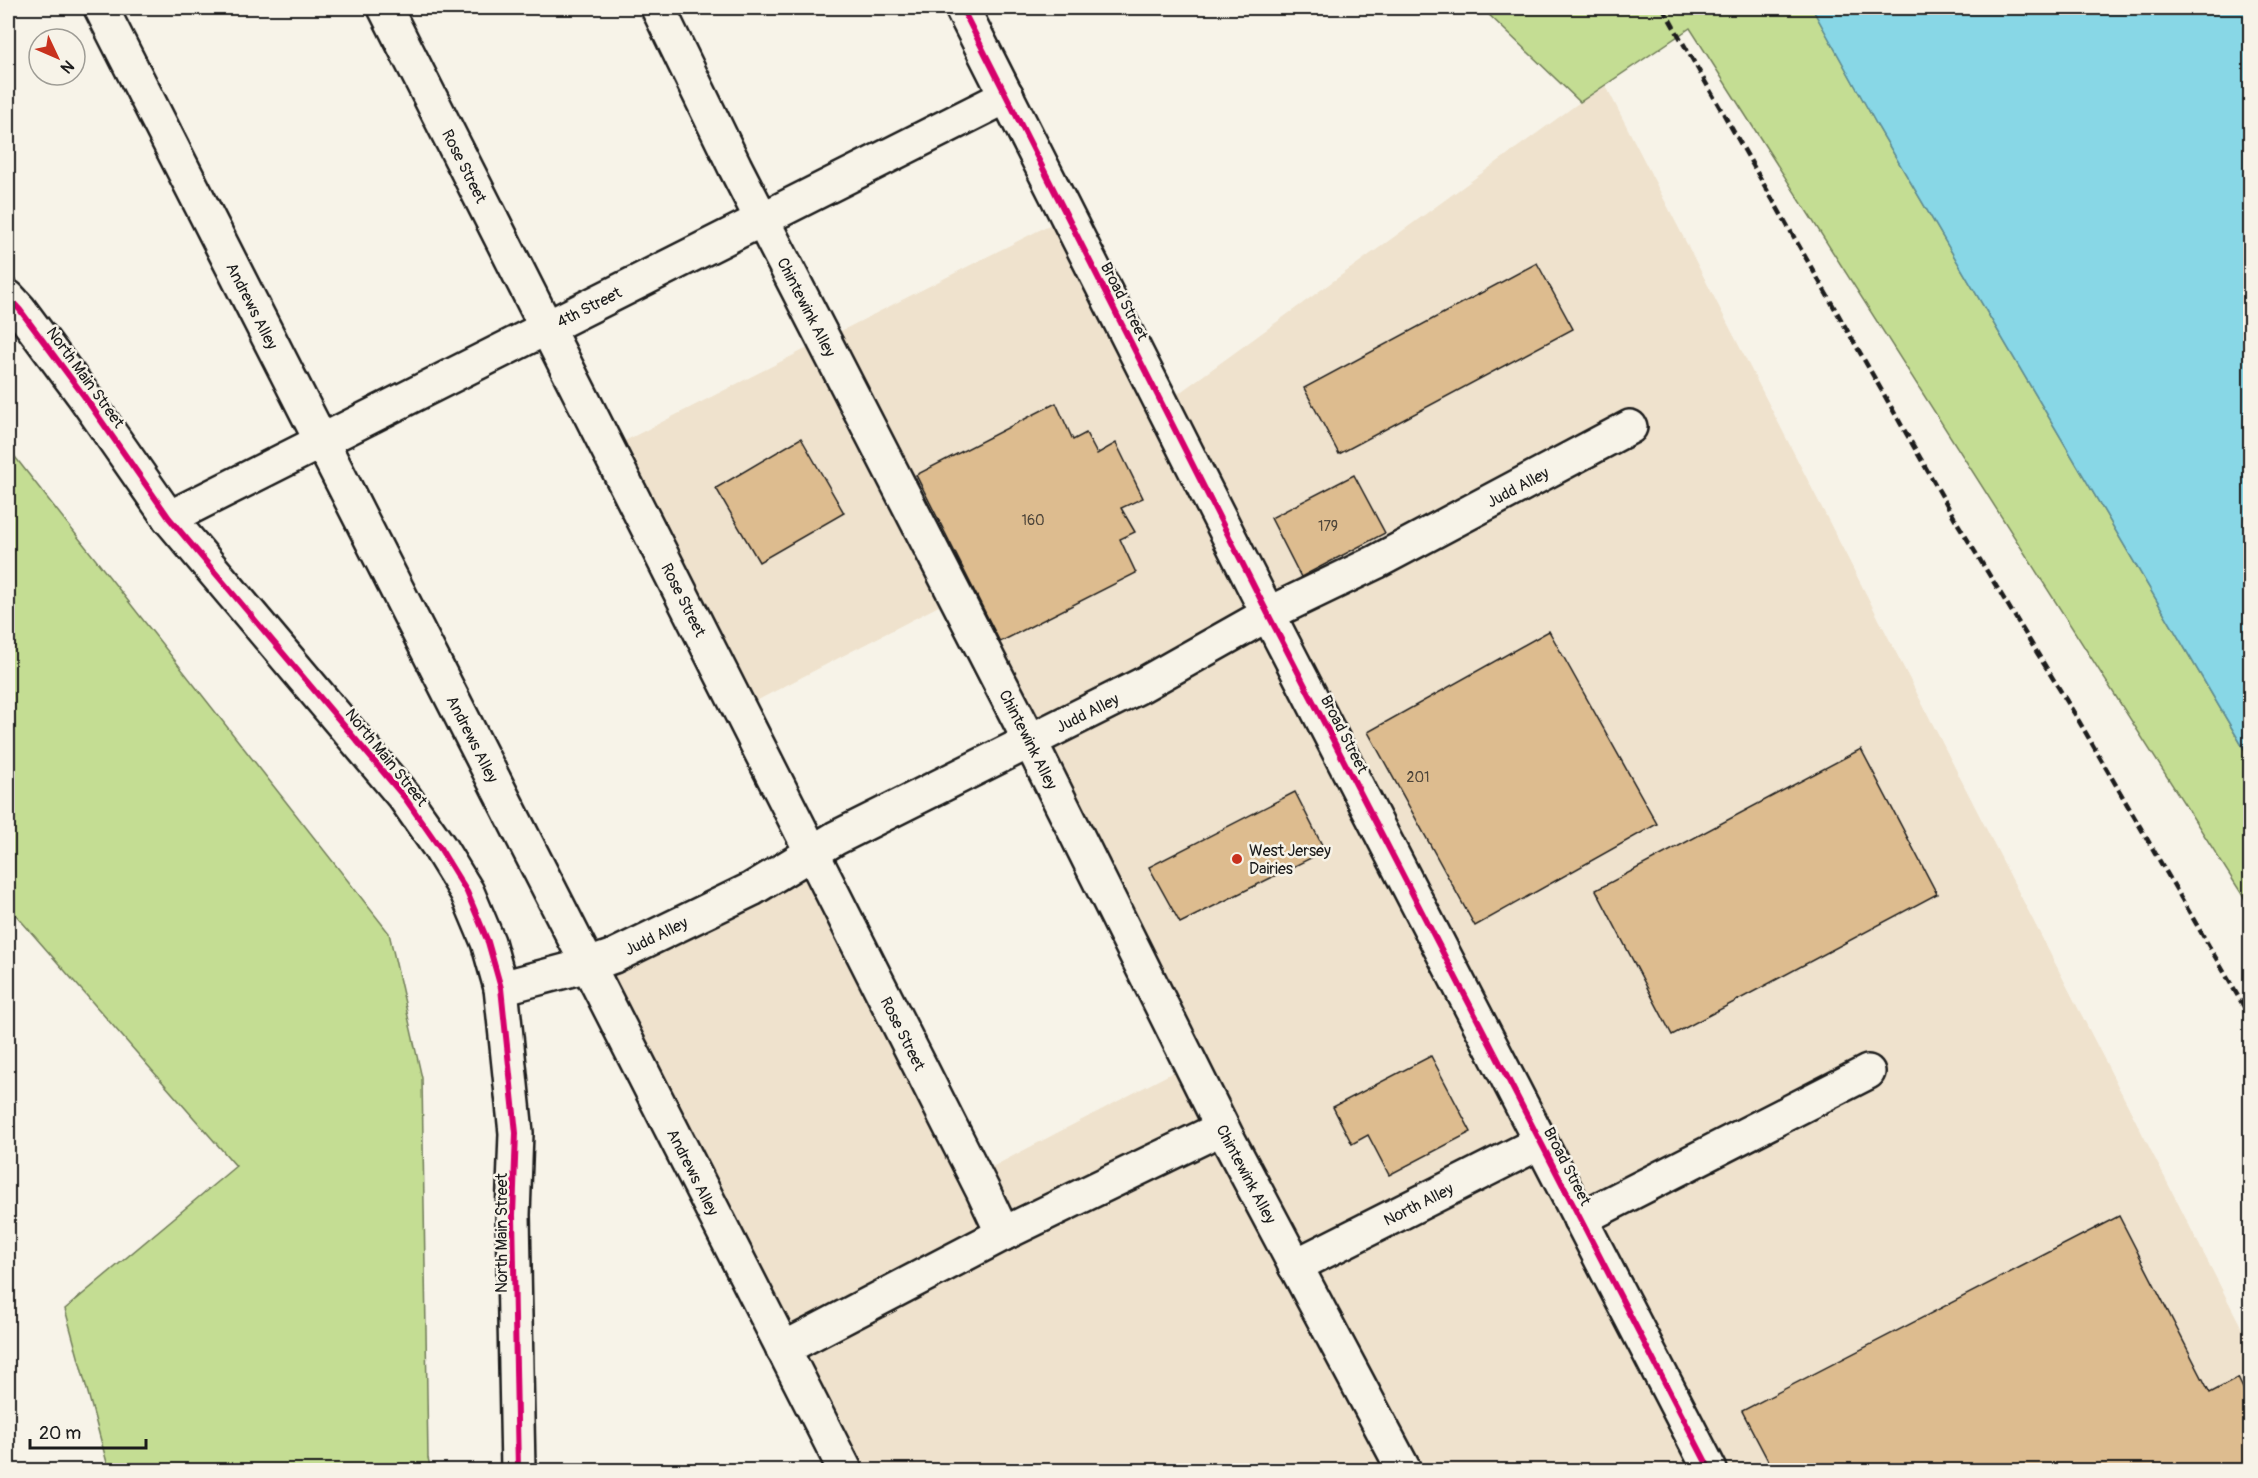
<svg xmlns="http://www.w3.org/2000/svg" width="2258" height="1478" font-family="Pangolin,sans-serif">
	<rect width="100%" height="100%" fill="#f7f3e8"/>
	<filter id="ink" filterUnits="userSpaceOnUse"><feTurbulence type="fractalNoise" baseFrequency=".0167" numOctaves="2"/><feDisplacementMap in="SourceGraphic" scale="12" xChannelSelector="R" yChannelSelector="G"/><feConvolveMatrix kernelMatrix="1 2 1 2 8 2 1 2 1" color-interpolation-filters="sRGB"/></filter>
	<g filter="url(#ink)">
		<path fill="#efe2cd" d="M 1606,86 L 2250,1344 L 2250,1470 L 849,1470 L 589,967 L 818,848 L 992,1167 L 1189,1064 L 958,596 L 733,713 L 605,451 L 1071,214 L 1168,401 L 1580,102 Z"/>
		<path fill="#c4dd93" stroke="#707c58" stroke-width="1.5" d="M 1482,8 L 1812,8 L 1878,127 L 2250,759 L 2250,907 L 1690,28 L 1580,102 Z
			M 8,448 L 389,933 L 422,1078 L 428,1458 L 431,1470 L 109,1470 L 65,1309 L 236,1166 L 8,906 Z"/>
		<path fill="#88d7e6" stroke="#5d8c95" stroke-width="1.5" d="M 1812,8 L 2250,8 L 2250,759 L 1878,127 Z"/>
		<path fill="#ddbc8f" stroke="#1c1c1c" stroke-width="1.5" d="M 1537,263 L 1573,329 L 1339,454 L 1304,388 Z
			M 1056,403 L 1073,440 L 1086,433 L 1097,454 L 1116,443 L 1143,498 L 1121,508 L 1135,532 L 1120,539 L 1136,573 L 1000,642 L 916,475 Z
			M 801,438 L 844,513 L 759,562 L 716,488 Z
			M 1354,475 L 1385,533 L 1301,577 L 1271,518 Z
			M 1549,631 L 1657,824 L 1475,926 L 1368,732 Z
			M 1861,749 L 1937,894 L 1672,1035 L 1596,890 Z
			M 1295,792 L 1325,851 L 1180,923 L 1149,867 Z
			M 1431,1056 L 1471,1132 L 1389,1175 L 1368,1135 L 1352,1144 L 1333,1107 Z
			M 2119,1216 L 2210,1393 L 2238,1378 L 2250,1403 L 2250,1470 L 1773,1470 L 1742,1411 Z"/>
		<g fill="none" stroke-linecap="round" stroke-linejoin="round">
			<defs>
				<g id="minor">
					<path id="s1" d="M 101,8 L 845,1470"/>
					<path id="s2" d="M 385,8 L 983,1191 L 1003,1234 L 1222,1128"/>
					<path id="s3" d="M 658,8 L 735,167 L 1030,741 L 1227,1137 L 1404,1470"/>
					<path d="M 962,8 L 1268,614 L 1710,1470"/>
					<path d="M 8,297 L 20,310 L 84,396 L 169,518 L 405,798 L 440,848 L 467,892 L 488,942 L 501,988 L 516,1133 L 513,1215 L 518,1470"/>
					<path id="s4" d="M 169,518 L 1007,96"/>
					<path id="s5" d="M 501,988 L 588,965 L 614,956 L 752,889 L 836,838 L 1142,685 L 1268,614 L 1376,562 L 1630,427"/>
					<path d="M 1580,1219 L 1868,1072"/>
					<path id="s6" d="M 1295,1266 L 1541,1142"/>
					<path d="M 783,1349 L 1003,1234"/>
				</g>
			</defs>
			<use href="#minor" stroke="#1c1c1c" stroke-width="38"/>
			<use href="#minor" stroke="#f7f3e8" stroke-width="33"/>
			<path stroke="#1c1c1c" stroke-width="4.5" stroke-dasharray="9 4.5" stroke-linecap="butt" d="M 1663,8 L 1958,524 L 2076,716 L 2250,1017"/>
			<defs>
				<path id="cycleway" d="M 962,8 L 1268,614 L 1710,1470
					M 8,297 L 20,310 L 84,396 L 169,518 L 405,798 L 440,848 L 467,892 L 488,942 L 501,988 L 516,1133 L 513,1215 L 518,1470"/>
			</defs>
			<use href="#cycleway" stroke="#f7f3e8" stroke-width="10"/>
			<use href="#cycleway" stroke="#d6006c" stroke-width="6"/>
		</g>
	</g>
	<circle fill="#c8321e" stroke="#f7f3e8" stroke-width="2" cx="1237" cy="859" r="6"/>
	<g text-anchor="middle" stroke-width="5" stroke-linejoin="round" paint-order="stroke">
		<g font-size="14" fill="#4c4439">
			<text x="1033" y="525">160</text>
			<text x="1328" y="531">179</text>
			<text x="1418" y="782">201</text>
		</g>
		<g font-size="16" fill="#1c1c1c" stroke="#f7f3e8">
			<text dy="6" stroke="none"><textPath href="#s2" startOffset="177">Rose Street</textPath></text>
			<text transform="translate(1125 301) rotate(63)" y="6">Broad Street</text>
			<text dy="6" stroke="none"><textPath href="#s1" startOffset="334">Andrews Alley</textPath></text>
			<text dy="6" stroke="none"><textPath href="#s4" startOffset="470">4th Street</textPath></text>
			<text dy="6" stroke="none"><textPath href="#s3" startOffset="334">Chintewink Alley</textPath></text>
			<text transform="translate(86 377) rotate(54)" y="6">North Main Street</text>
			<text dy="6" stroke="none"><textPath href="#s5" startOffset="1136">Judd Alley</textPath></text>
			<text dy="6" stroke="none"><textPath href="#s2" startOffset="663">Rose Street</textPath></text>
			<text dy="6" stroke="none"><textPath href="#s5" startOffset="650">Judd Alley</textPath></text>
			<text transform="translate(1345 734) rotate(63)" y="6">Broad Street</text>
			<text dy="6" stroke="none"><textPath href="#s1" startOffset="820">Andrews Alley</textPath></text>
			<text dy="6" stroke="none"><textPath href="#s3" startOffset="820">Chintewink Alley</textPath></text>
			<text transform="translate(387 757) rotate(51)" y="6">North Main Street</text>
			<text dy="6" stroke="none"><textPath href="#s5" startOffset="164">Judd Alley</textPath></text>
			<text dy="6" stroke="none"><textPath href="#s2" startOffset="1149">Rose Street</textPath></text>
			<text transform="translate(1568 1166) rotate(63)" y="6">Broad Street</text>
			<text dy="6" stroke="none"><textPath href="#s1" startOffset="1306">Andrews Alley</textPath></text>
			<text dy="6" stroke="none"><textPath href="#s3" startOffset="1306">Chintewink Alley</textPath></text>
			<text dy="6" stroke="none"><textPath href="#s6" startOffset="138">North Alley</textPath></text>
			<text transform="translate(501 1233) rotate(-90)" y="6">North Main Street</text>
		</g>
		<g font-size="16" fill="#1c1c1c" stroke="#f7f3e8" text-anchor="start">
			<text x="1249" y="856">West Jersey<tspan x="1249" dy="18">Dairies</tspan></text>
		</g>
	</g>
	<rect width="2258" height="1478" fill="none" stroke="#f7f3e8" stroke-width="30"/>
	<rect x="15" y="15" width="2228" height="1448" fill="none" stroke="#1c1c1c" stroke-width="2" filter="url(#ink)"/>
	<g transform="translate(57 57) rotate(134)"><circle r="28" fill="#f7f3e8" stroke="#9f9d96" stroke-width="1.5"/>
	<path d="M0-4.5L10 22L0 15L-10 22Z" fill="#c8321e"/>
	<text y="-9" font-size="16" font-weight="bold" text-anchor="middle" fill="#1c1c1c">N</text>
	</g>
	<path d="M30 1439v9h116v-9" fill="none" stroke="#1c1c1c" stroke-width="3"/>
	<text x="39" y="1439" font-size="18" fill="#1c1c1c" stroke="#f7f3e8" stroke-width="4.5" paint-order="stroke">20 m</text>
</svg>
